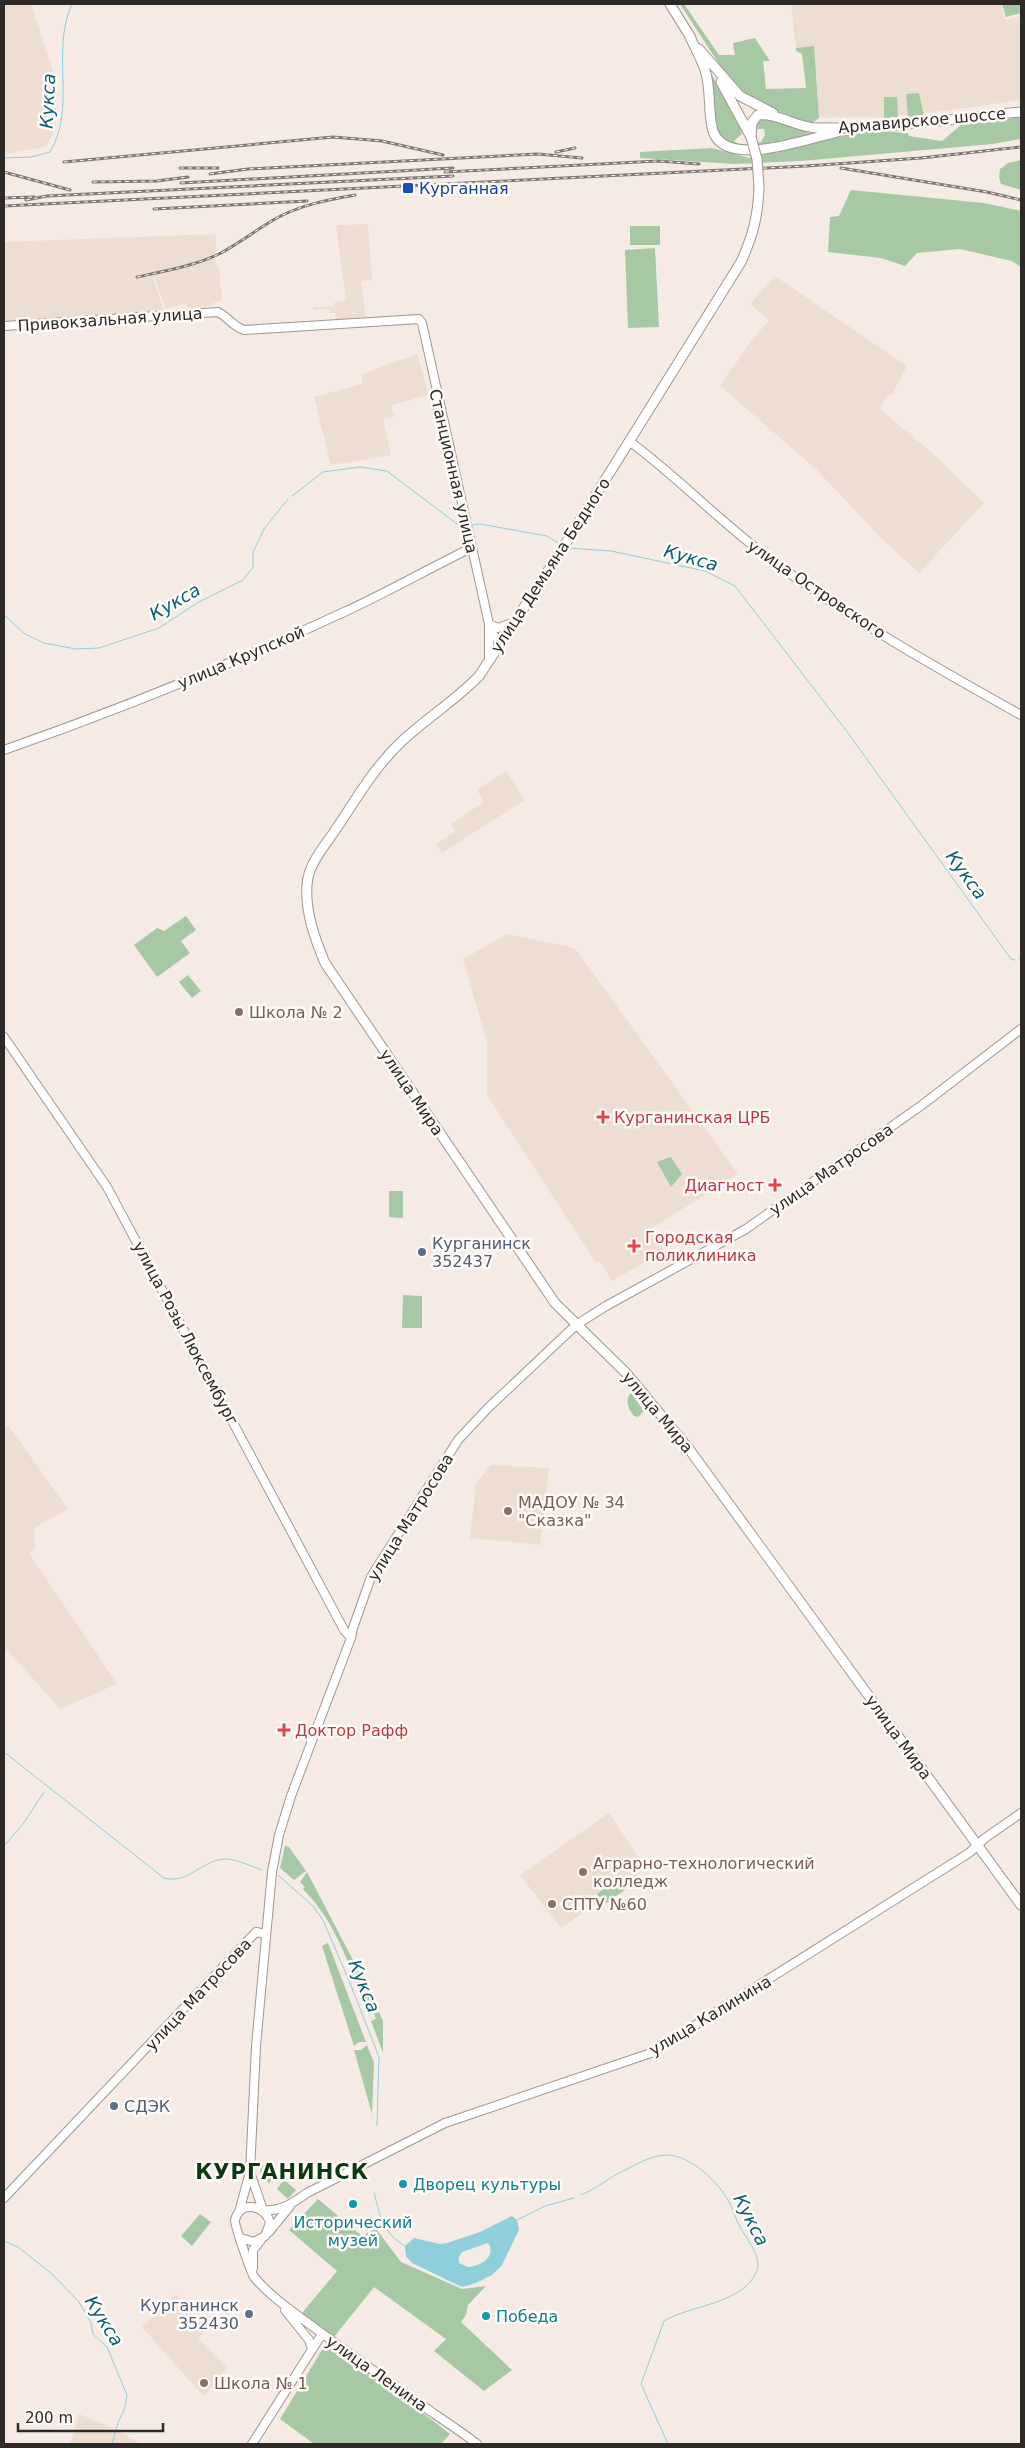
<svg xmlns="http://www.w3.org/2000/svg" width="1025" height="2448" font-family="'DejaVu Sans',sans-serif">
	<rect width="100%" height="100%" fill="#f5ebe4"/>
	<path fill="#eeded2" d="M 4,4 L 31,4 L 57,83 L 54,132 L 46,147 L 4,154 Z
		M 791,4 L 1001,4 L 1005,20 L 1021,16 L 1021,100 L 944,111 L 883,117 L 819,118 L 814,47 L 796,48 Z
		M 368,224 L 372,280 L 361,281 L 366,319 L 336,321 L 335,313 L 330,313 L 329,309 L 313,310 L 313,307 L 334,306 L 335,302 L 346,301 L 336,225 Z
		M 216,234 L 216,254 L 153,278 L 165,314 L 4,322 L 4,242 Z
		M 214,257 L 221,275 L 219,277 L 222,293 L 221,301 L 189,311 L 186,303 L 166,309 L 154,278 Z
		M 775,276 L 907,366 L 891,396 L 888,394 L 880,409 L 938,458 L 984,503 L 919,573 L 880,537 L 816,469 L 720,386 L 752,340 L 769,320 L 750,304 Z
		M 417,354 L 429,395 L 391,405 L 394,417 L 383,419 L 391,455 L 331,465 L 314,397 L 362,384 L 362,374 Z
		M 506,771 L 525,800 L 442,853 L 436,844 L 455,832 L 451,824 L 484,802 L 477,790 Z
		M 507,934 L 575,948 L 738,1174 L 652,1228 L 664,1251 L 612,1281 L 599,1261 L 596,1263 L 487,1095 L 487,1042 L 463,959 Z
		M 8,1425 L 68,1509 L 34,1528 L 35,1550 L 29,1553 L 117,1684 L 60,1709 L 9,1652 L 4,1650 L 4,1427 Z
		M 491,1465 L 549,1468 L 540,1545 L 470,1538 L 476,1483 Z
		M 609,1813 L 646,1869 L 561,1928 L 520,1875 Z
		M 176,2295 L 209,2326 L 198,2339 L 227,2368 L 204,2397 L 142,2327 Z
		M 79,2414 L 118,2430 L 141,2444 L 70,2444 Z"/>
	<path fill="#a7c8a5" d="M 680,4 L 684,4 L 719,55 L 735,55 L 733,43 L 755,38 L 770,61 L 763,61 L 766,89 L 806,88 L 802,54 L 796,51 L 796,48 L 814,46 L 819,118 L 812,123 L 792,117 L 754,101 L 734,87 Z
		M 1002,4 L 1021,4 L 1021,13 L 1006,17 Z
		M 708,68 L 736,117 L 742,134 L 734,141 C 742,149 751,144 761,142 L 765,135 L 764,129 L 756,129 L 756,124 L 761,118 L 766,118 L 812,134 C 789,140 727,164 716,130 C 711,116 710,85 708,68 Z
		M 919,93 L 924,116 L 908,117 L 906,94 Z
		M 884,97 L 897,97 L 898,117 L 884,118 Z
		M 1021,117 L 1021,139 L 992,144 L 801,161 L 735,164 L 640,158 L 640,152 L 712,148 L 749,158 L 854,133 L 882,131 L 908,133 L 909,136 L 942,141 L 961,125 Z
		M 1021,160 L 1021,190 L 1001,184 L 999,177 L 1000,169 L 1008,163 Z
		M 851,190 L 984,203 L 1021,211 L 1021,267 L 1012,261 L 960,249 L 917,253 L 905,266 L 881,258 L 828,252 L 830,217 L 839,216 Z
		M 630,226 L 660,226 L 660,245 L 630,245 Z
		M 655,248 L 659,327 L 628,328 L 625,250 Z
		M 186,916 L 196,930 L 181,941 L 190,953 L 157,977 L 134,945 L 157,928 L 164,931 Z
		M 188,975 L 201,991 L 192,998 L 179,982 Z
		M 671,1157 L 682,1174 L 671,1187 L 657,1162 Z
		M 389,1191 L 403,1191 L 403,1218 L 389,1217 Z
		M 403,1295 L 422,1296 L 422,1328 L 402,1328 Z
		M 631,1393 L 644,1411 L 638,1417 L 634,1416 C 629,1410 624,1400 631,1393 Z
		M 285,1846 L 289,1847 L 306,1871 L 294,1880 L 280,1868 Z
		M 307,1872 L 374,2000 L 378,2011 L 368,2013 L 351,1971 L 353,1969 L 351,1963 L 349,1964 C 336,1934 326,1913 303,1889 L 305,1887 L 300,1882 Z
		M 618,1878 L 626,1889 L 605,1904 L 597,1894 Z
		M 328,1943 L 366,2042 L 359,2042 L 354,2046 L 322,1946 Z
		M 379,2012 L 383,2021 L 383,2053 L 371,2021 L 376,2019 L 374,2014 Z
		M 367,2045 L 374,2063 L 372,2114 L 354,2050 L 361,2050 Z
		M 267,2164 L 277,2174 L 269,2183 L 260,2175 L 261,2166 Z
		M 284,2180 L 296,2190 L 288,2199 L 277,2189 Z
		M 318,2199 L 362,2236 L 376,2229 L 401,2262 L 462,2289 L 486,2286 L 468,2305 L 466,2315 L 461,2322 L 512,2370 L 484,2391 L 434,2351 L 446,2339 L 374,2287 L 334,2337 L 302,2313 L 337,2271 L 289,2230 Z
		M 200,2214 L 211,2222 L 192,2246 L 181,2236 Z
		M 325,2345 L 369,2371 L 450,2434 L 441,2444 L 314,2444 L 280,2419 Z"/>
	<path fill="#8fcedb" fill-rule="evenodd" d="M 512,2216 L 517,2220 L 519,2230 L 502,2265 L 492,2275 L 476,2283 L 462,2287 L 412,2263 L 406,2256 L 405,2246 L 414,2238 L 440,2244 L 447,2243 L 480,2232 ZM 488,2243 C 497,2257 480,2266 468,2267 L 459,2263 L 459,2257 L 462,2252 Z"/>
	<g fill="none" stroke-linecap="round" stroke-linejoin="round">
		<path stroke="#8fcedb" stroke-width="1" d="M 4,158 L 31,157 L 50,152 C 77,107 50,51 72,4
			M 292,496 L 323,472 L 360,467 L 387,471 L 457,524 L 463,525
			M 470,525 L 480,524 L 547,536 L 560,544
			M 568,548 L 611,551 L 705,571 L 735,586 L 848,733 L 1011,959 L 1015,960
			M 4,615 L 25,634 L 44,643 L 76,649 L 99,648 L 159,628 L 197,603 L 243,580 L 253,567 L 253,552 L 264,529 L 288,499
			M 1019,959 L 1021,958
			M 4,1752 L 164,1878 C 188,1885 204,1858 227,1859 C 238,1860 251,1866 262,1870
			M 4,1846 L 23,1824 L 44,1792
			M 278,1875 L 313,1906 L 323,1920 L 350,1983 L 379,2057 L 377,2125
			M 374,2193 C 381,2218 382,2232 405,2246
			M 581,2195 C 594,2190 605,2181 617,2174 C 632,2167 650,2155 666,2155 C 688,2155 713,2177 724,2194 C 731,2203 734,2215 739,2225 C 746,2238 764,2259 756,2273 C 740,2305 690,2305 664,2321 L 641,2384 L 668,2444
			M 517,2220 L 545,2206 L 574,2198
			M 4,2241 L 18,2247 L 52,2274 L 79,2302 L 91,2323 L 93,2334 L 107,2347 L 127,2395 L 125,2407 L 118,2423 L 112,2444"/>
		<defs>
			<path id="secondary" d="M 4,326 L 218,312 C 228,317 232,326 244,330 L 419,319 L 422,323 L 489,624 L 493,634 L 501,644
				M 629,441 C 678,477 720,522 769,558 C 848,618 935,667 1021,715
				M 489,660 L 489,624 L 498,628 L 515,622
				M 4,750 C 118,710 232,664 342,613 C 386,593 428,569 471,548
				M 4,1037 L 107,1187 L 344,1630 L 351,1638
				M 251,2175 L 263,2210 C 280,2212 293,2203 307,2193 L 445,2123 L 651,2053 L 969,1853 L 985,1838 L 1021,1813
				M 4,2198 L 256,1932 L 265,1934
				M 239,2212 L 250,2172 L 256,2046 L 272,1872 L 279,1835 L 291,1796 L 351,1638 L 353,1628 L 371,1577 L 458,1440 L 488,1408 L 576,1325 L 606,1306 L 746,1229 L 922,1105 L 1021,1029
				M 269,2232 L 290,2206
				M 241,2238 L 254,2242 L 265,2236 L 270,2223 C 266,2205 240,2200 235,2220 C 234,2224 251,2272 254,2277 C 271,2297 292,2311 312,2326 C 352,2356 393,2384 433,2413 C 448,2423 463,2433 477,2444
				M 253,2268 L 253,2250 L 261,2240
				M 285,2310 L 309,2340 L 312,2349
				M 252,2444 L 322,2334"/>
			<path id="primary" d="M 670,4 L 691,38
				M 689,35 C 694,46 701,58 705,70 C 711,88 708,108 712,127 C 720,172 809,138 837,132
				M 699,49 L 740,96 L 773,113
				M 721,82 L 751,137
				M 751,137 L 752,122 L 758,115 C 779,113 797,128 818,128 C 886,129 953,119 1021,112
				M 759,187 C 758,217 753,235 741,262 L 559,554 L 479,676 C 455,701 425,719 400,743 C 373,769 355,801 334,832 C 323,848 308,865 307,885 C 305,912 315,939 325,963 L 555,1303 L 627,1374 L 689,1449 L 1021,1905"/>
		</defs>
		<use href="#secondary" stroke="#a09790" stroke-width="10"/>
		<use href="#primary" stroke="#a09790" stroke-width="11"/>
		<use href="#secondary" stroke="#fff" stroke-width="8"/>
		<use href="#primary" stroke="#fff" stroke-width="9"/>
		<defs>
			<path id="rail" d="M 556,152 L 575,148
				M 64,162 L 333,137 L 382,141 L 443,155
				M 180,168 L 218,168
				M 841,168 L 987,192 L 1021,200
				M 4,172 L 70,190
				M 445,172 L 658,161 L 699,164
				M 210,174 L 248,169 L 538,154 L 582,158
				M 93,182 L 157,181 L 188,177
				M 181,183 L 453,168
				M 4,198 L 34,197
				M 26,200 L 47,196 L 453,176
				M 4,206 L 806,166 L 921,158 L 1021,147
				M 154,209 L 307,201
				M 137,277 C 165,271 194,266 219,254 C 238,244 256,230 275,219 C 300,205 327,200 355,195"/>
		</defs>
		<use href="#rail" stroke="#7e7873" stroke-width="3"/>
		<use href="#rail" stroke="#fefaf7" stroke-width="1" stroke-dasharray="4" stroke-linecap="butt"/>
		<defs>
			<path id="primary-bridge" d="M 751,137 L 757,159 L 759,187"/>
		</defs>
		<use href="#primary-bridge" stroke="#a09790" stroke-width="11" stroke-linecap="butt"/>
		<use href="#primary-bridge" stroke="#fff" stroke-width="9"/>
	</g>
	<rect fill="#1a4fb4" stroke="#fefaf7" stroke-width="2" x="402" y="182" width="12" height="12" rx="2.5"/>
	<g fill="#8d6e63" stroke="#fefaf7" stroke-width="2">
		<circle cx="239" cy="1012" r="5"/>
		<circle cx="508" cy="1511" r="5"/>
		<circle cx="583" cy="1872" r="5"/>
		<circle cx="552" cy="1904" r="5"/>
		<circle cx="204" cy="2383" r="5"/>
	</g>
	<g fill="#e0444e" stroke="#fefaf7" stroke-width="2">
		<path d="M600.5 1109.5h5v5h5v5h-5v5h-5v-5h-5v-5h5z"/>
		<path d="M772.5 1177.5h5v5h5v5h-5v5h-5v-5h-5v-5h5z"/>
		<path d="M631.5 1238.5h5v5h5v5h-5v5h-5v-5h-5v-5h5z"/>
		<path d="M281.5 1722.5h5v5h5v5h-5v5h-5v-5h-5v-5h5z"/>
	</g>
	<g fill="#5c6f8a" stroke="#fefaf7" stroke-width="2">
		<circle cx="422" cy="1252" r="5"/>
		<circle cx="114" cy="2106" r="5"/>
		<circle cx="249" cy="2314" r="5"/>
	</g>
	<g fill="#0f9aa8" stroke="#fefaf7" stroke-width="2">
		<circle cx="403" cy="2184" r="5"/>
		<circle cx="353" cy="2204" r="5"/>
		<circle cx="486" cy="2316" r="5"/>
	</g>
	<g text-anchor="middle" stroke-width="5" stroke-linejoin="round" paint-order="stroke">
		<g font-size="16" fill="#2d2926" stroke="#fefaf7">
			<text transform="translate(922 120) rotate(-5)" y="6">Армавирское шоссе</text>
			<text transform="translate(110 319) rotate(-4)" y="6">Привокзальная улица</text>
			<text transform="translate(454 471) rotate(77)" y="6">Станционная улица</text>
			<text transform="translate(550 565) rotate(-57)" y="6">улица Демьяна Бедного</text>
			<text transform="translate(817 589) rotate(34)" y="6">улица Островского</text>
			<text transform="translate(241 657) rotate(-23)" y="6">улица Крупской</text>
			<text transform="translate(412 1092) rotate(56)" y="6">улица Мира</text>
			<text transform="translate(831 1169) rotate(-35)" y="6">улица Матросова</text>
			<text transform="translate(186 1333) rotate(62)" y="6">улица Розы Люксембург</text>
			<text transform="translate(658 1412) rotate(50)" y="6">улица Мира</text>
			<text transform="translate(410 1517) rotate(-58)" y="6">улица Матросова</text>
			<text transform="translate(899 1737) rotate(54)" y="6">улица Мира</text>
			<text transform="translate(198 1994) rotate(-47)" y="6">улица Матросова</text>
			<text transform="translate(710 2015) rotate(-31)" y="6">улица Калинина</text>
			<text transform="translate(377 2373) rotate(35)" y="6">улица Ленина</text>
		</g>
		<g font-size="16" fill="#164399" stroke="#fefaf7" text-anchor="start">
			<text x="419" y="194">Курганная</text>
		</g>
		<g font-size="16" fill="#785e54" stroke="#fefaf7" text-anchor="start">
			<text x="249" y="1018">Школа № 2</text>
			<text x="518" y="1508">МАДОУ № 34<tspan x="518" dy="18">"Сказка"</tspan></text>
			<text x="593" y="1869">Аграрно-технологический<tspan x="593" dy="18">колледж</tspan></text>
			<text x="562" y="1910">СПТУ №60</text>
			<text x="214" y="2389">Школа № 1</text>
		</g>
		<g font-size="16" fill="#be3a42" stroke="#fefaf7" text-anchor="start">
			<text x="614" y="1123">Курганинская ЦРБ</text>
			<text x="764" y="1191" text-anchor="end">Диагност</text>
			<text x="645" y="1243">Городская<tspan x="645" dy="18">поликлиника</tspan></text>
			<text x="295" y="1736">Доктор Рафф</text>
		</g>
		<g font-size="16" fill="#4e5e75" stroke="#fefaf7" text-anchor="start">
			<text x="432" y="1249">Курганинск<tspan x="432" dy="18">352437</tspan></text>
			<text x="124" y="2112">СДЭК</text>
			<text x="239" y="2311" text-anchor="end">Курганинск<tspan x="239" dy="18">352430</tspan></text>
		</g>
		<g font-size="16" fill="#0d838f" stroke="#fefaf7" text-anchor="start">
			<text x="413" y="2190">Дворец культуры</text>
			<text x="353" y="2228" text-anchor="middle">Исторический<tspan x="353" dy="18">музей</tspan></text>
			<text x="496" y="2322">Победа</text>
		</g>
		<g font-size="18" font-style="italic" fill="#09616f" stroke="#fefaf7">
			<text transform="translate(48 101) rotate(-87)" y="6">Кукса</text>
			<text transform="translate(691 558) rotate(16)" y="6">Кукса</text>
			<text transform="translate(175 602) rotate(-30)" y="6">Кукса</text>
			<text transform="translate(966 875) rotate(54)" y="6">Кукса</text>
			<text transform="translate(364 1986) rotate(68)" y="6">Кукса</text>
			<text transform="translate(751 2220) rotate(63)" y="6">Кукса</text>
			<text transform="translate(104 2321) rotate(58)" y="6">Кукса</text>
		</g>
		<g font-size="21" font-weight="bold" letter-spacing="1" fill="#0d3811" stroke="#fefaf7">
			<text x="282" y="2179">КУРГАНИНСК</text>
		</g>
	</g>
	<rect width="1025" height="2448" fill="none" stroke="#2d2926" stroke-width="10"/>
	<path d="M18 2423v8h145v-8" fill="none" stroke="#2d2926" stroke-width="2.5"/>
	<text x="25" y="2423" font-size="15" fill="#2d2926" stroke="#fefaf7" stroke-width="4" paint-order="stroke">200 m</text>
</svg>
